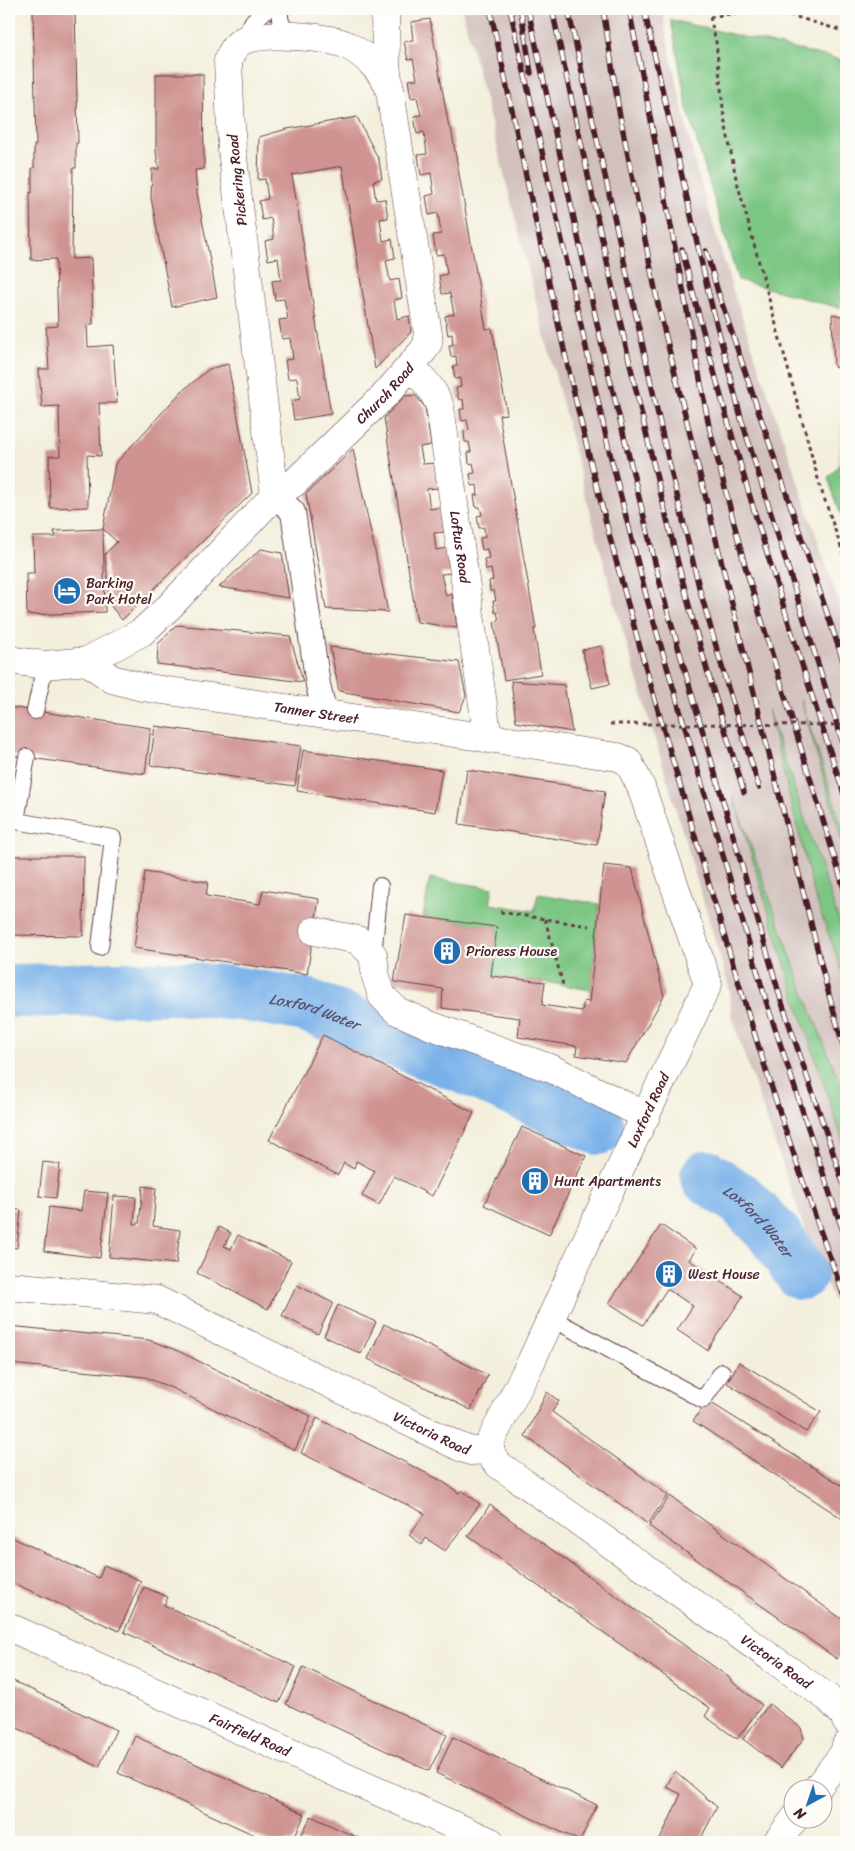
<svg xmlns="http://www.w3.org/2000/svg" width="855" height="1851" font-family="Sriracha,sans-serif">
	<rect width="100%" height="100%" fill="#fdfcf7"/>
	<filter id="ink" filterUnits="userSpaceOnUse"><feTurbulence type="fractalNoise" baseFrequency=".02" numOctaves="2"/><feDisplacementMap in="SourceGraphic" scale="10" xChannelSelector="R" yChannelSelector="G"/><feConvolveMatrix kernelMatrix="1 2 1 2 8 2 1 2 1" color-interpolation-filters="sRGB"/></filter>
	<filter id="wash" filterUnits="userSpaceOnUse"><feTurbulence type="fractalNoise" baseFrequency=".0096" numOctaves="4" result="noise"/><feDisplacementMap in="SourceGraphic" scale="20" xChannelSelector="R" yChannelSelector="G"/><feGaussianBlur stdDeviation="1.12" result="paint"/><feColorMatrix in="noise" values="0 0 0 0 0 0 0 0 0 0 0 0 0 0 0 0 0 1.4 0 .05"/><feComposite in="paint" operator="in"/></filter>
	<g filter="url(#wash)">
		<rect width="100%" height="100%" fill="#f3efdc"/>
		<path fill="#f5d3c1" d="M 846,374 L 846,516 L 835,487 Z"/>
		<path fill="#d1c0bc" d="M 462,9 L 662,9 L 670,53 L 697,171 L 732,287 L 846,624 L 846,839 L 807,722 L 846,856 L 846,942 L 771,719 L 814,894 L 846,982 L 846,1098 L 804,993 L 740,817 L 795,997 L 846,1151 L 846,1332 L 801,1219 L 731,1016 L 730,991 L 616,608 L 583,485 Z"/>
		<path fill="#7cc683" stroke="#637257" d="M 671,20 L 846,61 L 846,154 L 840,308 L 738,280 L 687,108 Z
			M 846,456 L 846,529 L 828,478 Z
			M 801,700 L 846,839 L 846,856 Z
			M 768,710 L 846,942 L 846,982 L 814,894 Z
			M 733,796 L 804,993 L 846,1098 L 846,1151 L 795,997 Z
			M 430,878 L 493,888 L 490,904 L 534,911 L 538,894 L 599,904 L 591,990 L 545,982 L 491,976 L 497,927 L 423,917 Z"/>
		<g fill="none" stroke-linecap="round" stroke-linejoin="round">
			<g stroke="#78b1e9" stroke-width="54">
				<path id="s1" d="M 9,991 L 178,988 L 241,994 L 306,1005 L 462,1066 L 598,1128"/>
				<path id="s2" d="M 707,1177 L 741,1200 L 775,1235 L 801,1273"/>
			</g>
		</g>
		<g id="blocks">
			<path fill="#cf9491" d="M 33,9 L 75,9 L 78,143 L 76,143 L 76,168 L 73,168 L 72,259 L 91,258 L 93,324 L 87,324 L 88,347 L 113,345 L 117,403 L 99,403 L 101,456 L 87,455 L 88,507 L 50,508 L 49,456 L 60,456 L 59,406 L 42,407 L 39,369 L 49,369 L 46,327 L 58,326 L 56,259 L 31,260 L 30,192 L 32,193 L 32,168 L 34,168 L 34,145 L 36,145 Z
				M 430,19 L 449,128 L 451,128 L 486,329 L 492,328 L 496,349 L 507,414 L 499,415 L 536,629 L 534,629 L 541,674 L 504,680 L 494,622 L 499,621 L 497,612 L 495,613 L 493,601 L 496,601 L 494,591 L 490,591 L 489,581 L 493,580 L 491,569 L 486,570 L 484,559 L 489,558 L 487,549 L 482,550 L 480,538 L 485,537 L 484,527 L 479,528 L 477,516 L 482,515 L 480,507 L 476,507 L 474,495 L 478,495 L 477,485 L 472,486 L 470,474 L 475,473 L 473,463 L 469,464 L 468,452 L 471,452 L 469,442 L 465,442 L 464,431 L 469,430 L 467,420 L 462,421 L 460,409 L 464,409 L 463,399 L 459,400 L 456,388 L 461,387 L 460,378 L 455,379 L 453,366 L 457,366 L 456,356 L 451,357 L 449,345 L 453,345 L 452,334 L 448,335 L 445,316 L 454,314 L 450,293 L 442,294 L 439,276 L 447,274 L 444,254 L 436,255 L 433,235 L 441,234 L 438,213 L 429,215 L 426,196 L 434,194 L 431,173 L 421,175 L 418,155 L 427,154 L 424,132 L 417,134 L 414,116 L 421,115 L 417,97 L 411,98 L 408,80 L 417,79 L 413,59 L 408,60 L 404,41 L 413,40 L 411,22 Z
				M 156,74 L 203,74 L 204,169 L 195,170 L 197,193 L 217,297 L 172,307 L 151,198 L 152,169 L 159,169 L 156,152 Z
				M 357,117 L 379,160 L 382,179 L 373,181 L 376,200 L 385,199 L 388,218 L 380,219 L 383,241 L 392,239 L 395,258 L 386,260 L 390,281 L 399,279 L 402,298 L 394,300 L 397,319 L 409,316 L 411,332 L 375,369 L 342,166 L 292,175 L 331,414 L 294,420 L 291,401 L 300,399 L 297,378 L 288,379 L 285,360 L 293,359 L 290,338 L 282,339 L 279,320 L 288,319 L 284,299 L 275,300 L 272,281 L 281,280 L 278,258 L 268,260 L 265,241 L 274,239 L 271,218 L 262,220 L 259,201 L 268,199 L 265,179 L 258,180 L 259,137 L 287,129 Z
				M 832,314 L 846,317 L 846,370 L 834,367 Z
				M 228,364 L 252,493 L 122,620 L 110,605 L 105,554 L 117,542 L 103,529 L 105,612 L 27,615 L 26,573 L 34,573 L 33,537 L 56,537 L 54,531 L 103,529 L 115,464 L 181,392 L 209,369 Z
				M 415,395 L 425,407 L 431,445 L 420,447 L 423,464 L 436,463 L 439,488 L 427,489 L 430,509 L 443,507 L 446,532 L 434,533 L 436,550 L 449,548 L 452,573 L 441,574 L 446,596 L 452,594 L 457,628 L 417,622 L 384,418 L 405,396 Z
				M 353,449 L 388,612 L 326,609 L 306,494 Z
				M 261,549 L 282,553 L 289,598 L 219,587 Z
				M 177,625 L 290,636 L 303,682 L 157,664 L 158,644 Z
				M 601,646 L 610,684 L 592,688 L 582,650 Z
				M 330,647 L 459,662 L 466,696 L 459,712 L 339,691 Z
				M 511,681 L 564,685 L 572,732 L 516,722 Z
				M 9,707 L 151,728 L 145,774 L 9,755 Z
				M 155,726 L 301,746 L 295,786 L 150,765 Z
				M 303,750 L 442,770 L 435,812 L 297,791 Z
				M 467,770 L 605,791 L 597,845 L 459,824 Z
				M 9,856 L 84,856 L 83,936 L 9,935 Z
				M 604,865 L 632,868 L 664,996 L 626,1063 L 576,1055 L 577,1046 L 518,1037 L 520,1018 L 442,1008 L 443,989 L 394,982 L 406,915 L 497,927 L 491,976 L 545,982 L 542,1005 L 582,1011 L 584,1001 L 589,1002 Z
				M 145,872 L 208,882 L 206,896 L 260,904 L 263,890 L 319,899 L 307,974 L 134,948 Z
				M 323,1035 L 474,1113 L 432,1196 L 394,1176 L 379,1205 L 362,1196 L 375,1171 L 356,1161 L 354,1169 L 344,1163 L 338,1175 L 269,1140 Z
				M 522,1127 L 586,1156 L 549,1235 L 484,1205 Z
				M 43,1162 L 60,1164 L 56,1198 L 39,1196 Z
				M 143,1186 L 156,1188 L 153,1226 L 180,1230 L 176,1264 L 109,1257 L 114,1196 L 136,1197 L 134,1224 L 139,1224 Z
				M 84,1191 L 108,1193 L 100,1258 L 44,1251 L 49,1207 L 81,1211 Z
				M 9,1209 L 21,1210 L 17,1248 L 9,1247 Z
				M 661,1225 L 696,1249 L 689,1260 L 743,1296 L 707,1350 L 677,1330 L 693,1306 L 667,1289 L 643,1325 L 609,1303 Z
				M 219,1227 L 231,1233 L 224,1246 L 231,1249 L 238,1235 L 291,1261 L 268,1309 L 197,1273 Z
				M 297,1285 L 333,1303 L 318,1334 L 282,1316 Z
				M 338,1305 L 376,1322 L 361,1354 L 324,1336 Z
				M 384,1324 L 488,1375 L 471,1410 L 368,1359 Z
				M 9,1326 L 149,1340 L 174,1349 L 311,1416 L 295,1450 L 174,1389 L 145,1377 L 9,1364 Z
				M 739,1362 L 821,1412 L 806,1432 L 727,1383 Z
				M 547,1392 L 559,1401 L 552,1412 L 668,1495 L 648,1524 L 525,1436 Z
				M 708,1401 L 846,1488 L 846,1521 L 693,1421 Z
				M 317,1418 L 442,1481 L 459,1493 L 462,1490 L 480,1504 L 445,1551 L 426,1538 L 422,1545 L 409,1535 L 425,1514 L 420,1511 L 301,1453 Z
				M 670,1496 L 846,1622 L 846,1645 L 837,1659 L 649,1526 Z
				M 490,1505 L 731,1679 L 731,1681 L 762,1705 L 737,1739 L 705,1716 L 710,1708 L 468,1536 Z
				M 9,1536 L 99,1578 L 104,1565 L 141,1581 L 119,1631 L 9,1581 Z
				M 144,1587 L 168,1597 L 164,1605 L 296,1667 L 279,1703 L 124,1632 Z
				M 303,1667 L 447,1735 L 429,1771 L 286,1704 Z
				M 9,1679 L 116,1730 L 99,1767 L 9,1724 Z
				M 769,1704 L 801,1728 L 804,1738 L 781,1768 L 743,1739 Z
				M 135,1736 L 305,1814 L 292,1842 L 270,1842 L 118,1773 Z
				M 453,1737 L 597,1805 L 580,1841 L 436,1773 Z
				M 675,1771 L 717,1807 L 699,1842 L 659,1842 L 681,1794 L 666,1787 Z
				M 311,1816 L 336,1828 L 367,1842 L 298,1842 Z"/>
		</g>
	</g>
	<g filter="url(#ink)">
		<use href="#blocks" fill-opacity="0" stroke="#633e46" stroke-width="1"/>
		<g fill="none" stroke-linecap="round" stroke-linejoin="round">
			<defs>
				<path id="service" d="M 280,9 L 280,19 L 287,36
					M 242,41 L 253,21 L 268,9
					M 35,711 L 45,665
					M 9,820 L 16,821 L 27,757
					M 16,821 L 113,838 L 100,947
					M 373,955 L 380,886
					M 551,1318 L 703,1400 L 722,1372"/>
				<path id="pedestrian" d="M 275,495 L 293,512 L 318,685 L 325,714"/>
				<g id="minor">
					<path id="s3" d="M 410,367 C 424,379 434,390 440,407 L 488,739"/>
					<path d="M 275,495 L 232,150 L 228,61 C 231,52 235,44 244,40 C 265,32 323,36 344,44 C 363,52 385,73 391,93"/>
					<path id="s4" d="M 87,661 L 112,679 L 142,687 L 618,757 L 628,761 L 641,787 L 708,984 L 599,1213 L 531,1362 L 491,1440 L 490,1450"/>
					<path d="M 314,931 L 358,940 L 373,955 L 376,977 L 382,996 L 397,1011 L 429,1025 L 552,1069 L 646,1116"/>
					<path id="s5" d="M 9,1286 L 157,1300 L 460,1447 L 471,1451 L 490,1450"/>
					<path id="s6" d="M 490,1450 L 493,1459 L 499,1465 L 828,1698 L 845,1716 L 846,1721"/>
					<path id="s7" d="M 9,1627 L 491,1842"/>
					<path d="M 817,1788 L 844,1753 L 846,1745"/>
					<path d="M 777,1842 L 795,1818"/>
				</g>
				<g id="tertiary">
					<path id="s8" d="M 9,660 L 45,665 L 87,661 L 142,632 L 170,606 L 275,495 L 294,483 L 387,393 L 423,351 L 428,343 L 428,334 L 386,66 L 385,9"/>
				</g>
			</defs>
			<use href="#service" stroke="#633e46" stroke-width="18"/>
			<use href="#pedestrian" stroke="#633e46" stroke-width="26"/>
			<use href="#minor" stroke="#633e46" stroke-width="29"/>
			<use href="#tertiary" stroke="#633e46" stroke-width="29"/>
			<path stroke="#633e46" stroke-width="3" stroke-dasharray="4 4" stroke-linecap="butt" d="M 686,9 L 686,13 L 709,9
				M 709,9 L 710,17 L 756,10 L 780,12 L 846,32
				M 710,17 L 716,42 L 724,117 L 736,178 L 820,486 L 846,562
				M 610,724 L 647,724
				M 500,912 L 589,926
				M 545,919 L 563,985"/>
			<use href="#service" stroke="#fff" stroke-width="16"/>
			<use href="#pedestrian" stroke="#fff" stroke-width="24"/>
			<use href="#minor" stroke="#fff" stroke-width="28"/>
			<use href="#tertiary" stroke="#fff" stroke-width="28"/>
			<defs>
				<path id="rail" d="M 490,9 C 525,167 556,326 596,483 C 625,600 660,717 694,833 C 740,991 788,1147 846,1301
					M 510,9 L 609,450 L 647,599 L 767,1004 L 834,1206 L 846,1238
					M 528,9 L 603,351 L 663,595 L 781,1000 L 846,1191
					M 552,9 C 594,203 635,398 685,590 C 702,658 724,725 744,792
					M 568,9 L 663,437 L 699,587 L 728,688 L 759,787
					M 603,9 L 619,111 L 659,309 L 826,984 L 846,1056
					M 629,9 L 640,64
					M 644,9 L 709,295 L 741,418 L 846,753
					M 521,11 L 531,73
					M 639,58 L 709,426 L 745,566 L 846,895
					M 682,249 C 728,435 786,618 846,800
					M 706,251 L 718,292 L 846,669"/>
			</defs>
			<use href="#rail" stroke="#4a1f2b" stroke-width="5.5"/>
			<use href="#rail" stroke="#fdfcf7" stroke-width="4" stroke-dasharray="11" stroke-linecap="butt"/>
			<path stroke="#633e46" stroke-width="3" stroke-dasharray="4 4" stroke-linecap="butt" d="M 647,724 L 846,725"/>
		</g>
	</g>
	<defs>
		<symbol id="hotel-disc" viewBox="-11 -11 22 22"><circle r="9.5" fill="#1f6fb2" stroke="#fdfcf7"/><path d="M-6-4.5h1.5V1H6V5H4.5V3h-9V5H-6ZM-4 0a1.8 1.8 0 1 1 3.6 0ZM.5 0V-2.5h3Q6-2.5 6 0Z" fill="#fff"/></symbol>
		<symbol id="building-disc" viewBox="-11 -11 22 22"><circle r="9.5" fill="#1f6fb2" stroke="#fdfcf7"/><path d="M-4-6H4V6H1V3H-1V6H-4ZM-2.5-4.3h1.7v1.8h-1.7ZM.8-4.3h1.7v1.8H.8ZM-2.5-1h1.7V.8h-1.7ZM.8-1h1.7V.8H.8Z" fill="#fff"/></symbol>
	</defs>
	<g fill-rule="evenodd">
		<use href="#hotel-disc" x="51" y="575" width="32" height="32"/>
		<use href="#building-disc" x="431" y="935" width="32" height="32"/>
		<use href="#building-disc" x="519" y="1165" width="32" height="32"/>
		<use href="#building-disc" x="653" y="1258" width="32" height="32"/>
	</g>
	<g text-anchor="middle" stroke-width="4.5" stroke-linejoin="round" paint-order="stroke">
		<g font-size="14" fill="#4a1f2b" stroke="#fdfcf7">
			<text transform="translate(237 180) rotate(-96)" y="5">Pickering Road</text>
			<text dy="5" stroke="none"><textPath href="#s8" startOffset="482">Church Road</textPath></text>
			<text dy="5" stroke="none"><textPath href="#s3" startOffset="192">Loftus Road</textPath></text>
			<text dy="5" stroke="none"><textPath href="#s4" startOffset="238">Tanner Street</textPath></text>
			<text transform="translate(648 1110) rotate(-65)" y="5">Loxford Road</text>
			<text dy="5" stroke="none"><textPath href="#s5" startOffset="454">Victoria Road</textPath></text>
			<text dy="5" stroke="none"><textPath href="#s6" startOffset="358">Victoria Road</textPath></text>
			<text dy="5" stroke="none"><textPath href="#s7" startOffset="264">Fairfield Road</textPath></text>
		</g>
		<g font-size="14" fill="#4a1f2b" stroke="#fdfcf7" text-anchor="start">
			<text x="86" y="588">Barking<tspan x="86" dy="16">Park Hotel</tspan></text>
			<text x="466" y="956">Prioress House</text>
			<text x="554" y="1186">Hunt Apartments</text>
			<text x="688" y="1279">West House</text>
		</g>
		<g font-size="15" font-style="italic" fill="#5a526e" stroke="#fdfcf7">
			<text dy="5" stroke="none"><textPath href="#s1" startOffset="308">Loxford Water</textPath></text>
			<text dy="5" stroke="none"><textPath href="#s2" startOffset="68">Loxford Water</textPath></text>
		</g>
	</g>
	<rect width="855" height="1851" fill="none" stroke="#fdfcf7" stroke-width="30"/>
	<g transform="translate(808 1804) rotate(220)"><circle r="24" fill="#fdfcf7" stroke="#b5a4a5"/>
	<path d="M0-4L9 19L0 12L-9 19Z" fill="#1f6fb2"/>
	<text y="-8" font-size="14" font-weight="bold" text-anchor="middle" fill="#4a1f2b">N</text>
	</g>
</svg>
